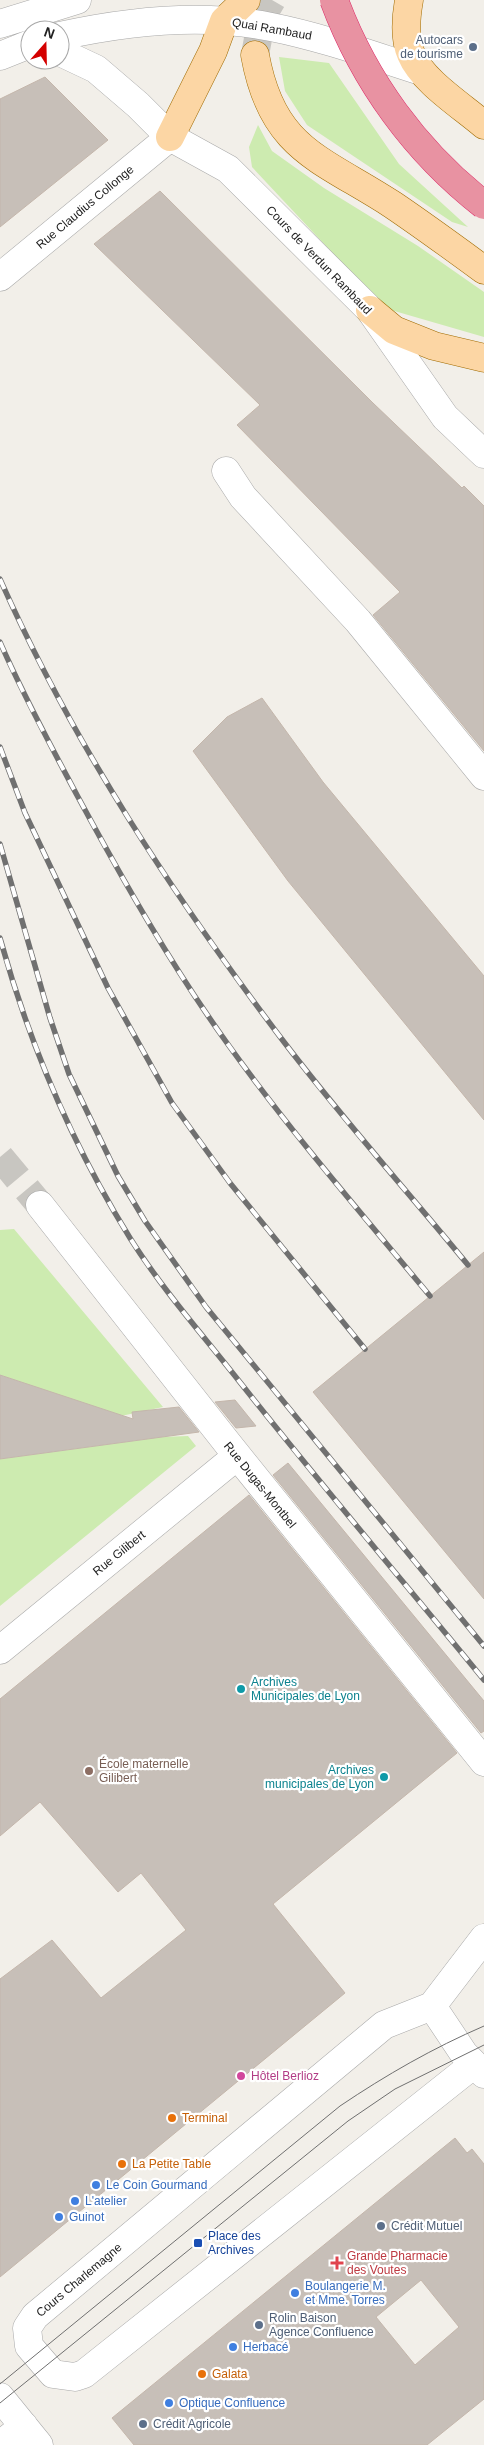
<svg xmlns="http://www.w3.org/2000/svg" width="484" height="2445" font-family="Arial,sans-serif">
	<rect width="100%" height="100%" fill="#f2efe9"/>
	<path fill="#cdebb0" d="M 279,57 L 329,63 L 399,164 L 468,227 L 452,222 L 307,125 L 285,91 Z
		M 258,125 L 272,151 L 324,188 L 418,246 L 484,292 L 484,337 L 384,308 L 252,167 L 249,147 Z
		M 14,1229 L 163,1407 L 121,1416 L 0,1375 L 0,1230 Z
		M 188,1436 L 196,1446 L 0,1606 L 0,1459 L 161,1437 Z"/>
	<path fill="#c7bfb8" stroke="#c4b6ab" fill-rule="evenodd" d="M 45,77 L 108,140 L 0,227 L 0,99 Z
		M 160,191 L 373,403 L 462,488 L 464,486 L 484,506 L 484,751 L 373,615 L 400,592 L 237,425 L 260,405 L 94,244 Z
		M 262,698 L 323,782 L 484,976 L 484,1120 L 288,881 L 193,751 L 227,717 Z
		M 484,1252 L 484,1599 L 313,1392 Z
		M 0,1375 L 133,1419 L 132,1412 L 179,1407 L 199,1432 L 0,1459 Z
		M 235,1400 L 256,1426 L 236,1428 L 215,1402 Z
		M 288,1463 L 484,1701 L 484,1731 L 481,1733 L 273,1475 Z
		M 249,1495 L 457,1753 L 273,1904 L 345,1993 L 0,2277 L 0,1979 L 52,1940 L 101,1998 L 186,1930 L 141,1873 L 118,1892 L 40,1802 L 0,1836 L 0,1699 Z
		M 455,2138 L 467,2153 L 472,2149 L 484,2164 L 484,2399 L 427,2445 L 134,2445 L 112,2418 ZM 421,2280 L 459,2327 L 415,2365 L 376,2317 Z"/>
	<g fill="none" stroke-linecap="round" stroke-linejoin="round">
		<path stroke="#c8c6c1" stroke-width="28" stroke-dasharray="28 14" stroke-linecap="butt" d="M 0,1157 L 40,1205"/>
		<path stroke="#c8c6c1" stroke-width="28" stroke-dasharray="28 14" stroke-linecap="butt" d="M 255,55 L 262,17 L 272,0"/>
		<defs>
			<path id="minor" d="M 0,24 L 77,0
				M 60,36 C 128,21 203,13 271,27 C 322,37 371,55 421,71
				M 60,52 L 96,69 L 138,105 L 170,137 L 228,169 L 370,310 L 445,417 L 484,454
				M 0,56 L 30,44
				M 0,277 L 170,137
				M 226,471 L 243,497 L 358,621 L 484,776
				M 40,1205 L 228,1444 L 484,1762
				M 0,1650 L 237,1456
				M 432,2006 L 464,2054 L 484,2074
				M 473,2065 L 84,2374 L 75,2377 L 53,2374 L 29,2346 L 27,2328 L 35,2316 L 384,2025 L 432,2006 L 484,1938
				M 0,2397 L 39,2445
				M 0,2445 L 24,2426"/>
			<path id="major" d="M 409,0 C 406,17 404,38 411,54 C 422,81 462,106 484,125
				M 255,55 C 272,150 321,158 393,205 C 424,226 454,248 484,270
				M 170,137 L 213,51 L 224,21 L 246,0
				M 370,310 L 394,330 L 434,346 L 484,358"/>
		</defs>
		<use href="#minor" stroke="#a9a9a9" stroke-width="29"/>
		<use href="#major" stroke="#a06b00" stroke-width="29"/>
		<use href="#minor" stroke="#fff" stroke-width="28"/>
		<use href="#major" stroke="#fcd6a4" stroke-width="28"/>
		<path stroke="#707070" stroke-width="1" d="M 0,2384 L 340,2106 C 386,2075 433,2048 484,2026
			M 0,2403 L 348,2121 L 395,2089 L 484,2045"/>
		<defs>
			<path id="rail" d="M 0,579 C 73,744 175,898 284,1042 C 342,1118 407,1191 468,1265
				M 0,642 C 23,695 51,746 78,797 C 124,882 171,965 227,1043 C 290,1131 361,1213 430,1296
				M 0,747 L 25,813 L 108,988 L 172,1103 L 230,1183 L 365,1349
				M 0,844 L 50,1018 L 69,1074 L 118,1176 L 145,1221 L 206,1307 L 484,1646
				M 0,938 C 29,1043 73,1146 130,1238 C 162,1289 202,1334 239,1381 C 319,1482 402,1580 484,1680"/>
		</defs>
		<use href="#rail" stroke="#707070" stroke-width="5.5"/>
		<use href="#rail" stroke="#fff" stroke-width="4" stroke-dasharray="11" stroke-linecap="butt"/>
		<defs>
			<path id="highway-bridge" d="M 334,0 C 364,81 416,152 484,205"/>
		</defs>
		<use href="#highway-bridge" stroke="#dc2a67" stroke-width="29" stroke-linecap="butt"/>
		<use href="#highway-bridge" stroke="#e892a2" stroke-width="28"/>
	</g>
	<g fill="#5c6f8a" stroke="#fff" stroke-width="2">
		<circle cx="473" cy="47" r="5"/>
		<circle cx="381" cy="2226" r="5"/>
		<circle cx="259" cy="2325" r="5"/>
		<circle cx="143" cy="2424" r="5"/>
	</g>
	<g fill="#0f9aa8" stroke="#fff" stroke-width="2">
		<circle cx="241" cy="1689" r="5"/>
		<circle cx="384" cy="1777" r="5"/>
	</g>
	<circle fill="#8d6e63" stroke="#fff" stroke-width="2" cx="89" cy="1771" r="5"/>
	<circle fill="#d1479c" stroke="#fff" stroke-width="2" cx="241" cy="2076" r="5"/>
	<g fill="#e8710a" stroke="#fff" stroke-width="2">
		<circle cx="172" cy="2118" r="5"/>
		<circle cx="122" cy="2164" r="5"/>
		<circle cx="202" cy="2374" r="5"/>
	</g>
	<g fill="#3f7fe0" stroke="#fff" stroke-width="2">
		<circle cx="96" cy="2185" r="5"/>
		<circle cx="75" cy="2201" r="5"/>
		<circle cx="59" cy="2217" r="5"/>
		<circle cx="295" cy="2293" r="5"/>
		<circle cx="233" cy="2347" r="5"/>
		<circle cx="169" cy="2403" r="5"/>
	</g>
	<rect fill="#1a4fb4" stroke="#fff" stroke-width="2" x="193" y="2238" width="10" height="10" rx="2.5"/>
	<path fill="#e0444e" stroke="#fff" stroke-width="2" d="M334.5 2255.5h5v5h5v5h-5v5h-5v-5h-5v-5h5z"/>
	<g text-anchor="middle" stroke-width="4.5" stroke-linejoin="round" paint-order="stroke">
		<g font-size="12" fill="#222" stroke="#fff">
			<text transform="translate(272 29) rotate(10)" y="4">Quai Rambaud</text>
			<text transform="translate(85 207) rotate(-40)" y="4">Rue Claudius Collonge</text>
			<text transform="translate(319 260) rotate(46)" y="4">Cours de Verdun Rambaud</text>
			<text transform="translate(260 1485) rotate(51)" y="4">Rue Dugas-Montbel</text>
			<text transform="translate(119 1553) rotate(-39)" y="4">Rue Gilibert</text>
			<text transform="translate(79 2280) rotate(-40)" y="4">Cours Charlemagne</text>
		</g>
		<g font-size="12" fill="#4e5e75" stroke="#fff" text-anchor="start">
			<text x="463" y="44" text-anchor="end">Autocars<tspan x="463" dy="14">de tourisme</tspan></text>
			<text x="391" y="2230">Crédit Mutuel</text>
			<text x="269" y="2322">Rolin Baison<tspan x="269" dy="14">Agence Confluence</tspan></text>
			<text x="153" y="2428">Crédit Agricole</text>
		</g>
		<g font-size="12" fill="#0d838f" stroke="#fff" text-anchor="start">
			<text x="251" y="1686">Archives<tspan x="251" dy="14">Municipales de Lyon</tspan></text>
			<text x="374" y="1774" text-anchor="end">Archives<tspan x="374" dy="14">municipales de Lyon</tspan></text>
		</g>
		<g font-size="12" fill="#785e54" stroke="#fff" text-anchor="start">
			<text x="99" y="1768">École maternelle<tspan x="99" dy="14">Gilibert</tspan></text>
		</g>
		<g font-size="12" fill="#b23c85" stroke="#fff" text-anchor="start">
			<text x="251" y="2080">Hôtel Berlioz</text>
		</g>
		<g font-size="12" fill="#c56008" stroke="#fff" text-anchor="start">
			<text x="182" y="2122">Terminal</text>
			<text x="132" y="2168">La Petite Table</text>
			<text x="212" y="2378">Galata</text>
		</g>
		<g font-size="12" fill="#366cbe" stroke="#fff" text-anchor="start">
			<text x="106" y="2189">Le Coin Gourmand</text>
			<text x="85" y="2205">L'atelier</text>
			<text x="69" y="2221">Guinot</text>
			<text x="305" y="2290">Boulangerie M.<tspan x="305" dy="14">et Mme. Torres</tspan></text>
			<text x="243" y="2351">Herbacé</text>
			<text x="179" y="2407">Optique Confluence</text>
		</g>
		<g font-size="12" fill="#164399" stroke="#fff" text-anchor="start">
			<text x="208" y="2240">Place des<tspan x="208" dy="14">Archives</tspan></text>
		</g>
		<g font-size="12" fill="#be3a42" stroke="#fff" text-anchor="start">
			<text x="347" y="2260">Grande Pharmacie<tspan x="347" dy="14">des Voutes</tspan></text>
		</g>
	</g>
	<g transform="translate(45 45) rotate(20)"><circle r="24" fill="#ffffff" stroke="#a7a7a7"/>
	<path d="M0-4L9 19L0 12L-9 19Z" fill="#d40000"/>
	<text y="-8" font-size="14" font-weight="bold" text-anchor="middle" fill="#222222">N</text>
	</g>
</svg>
